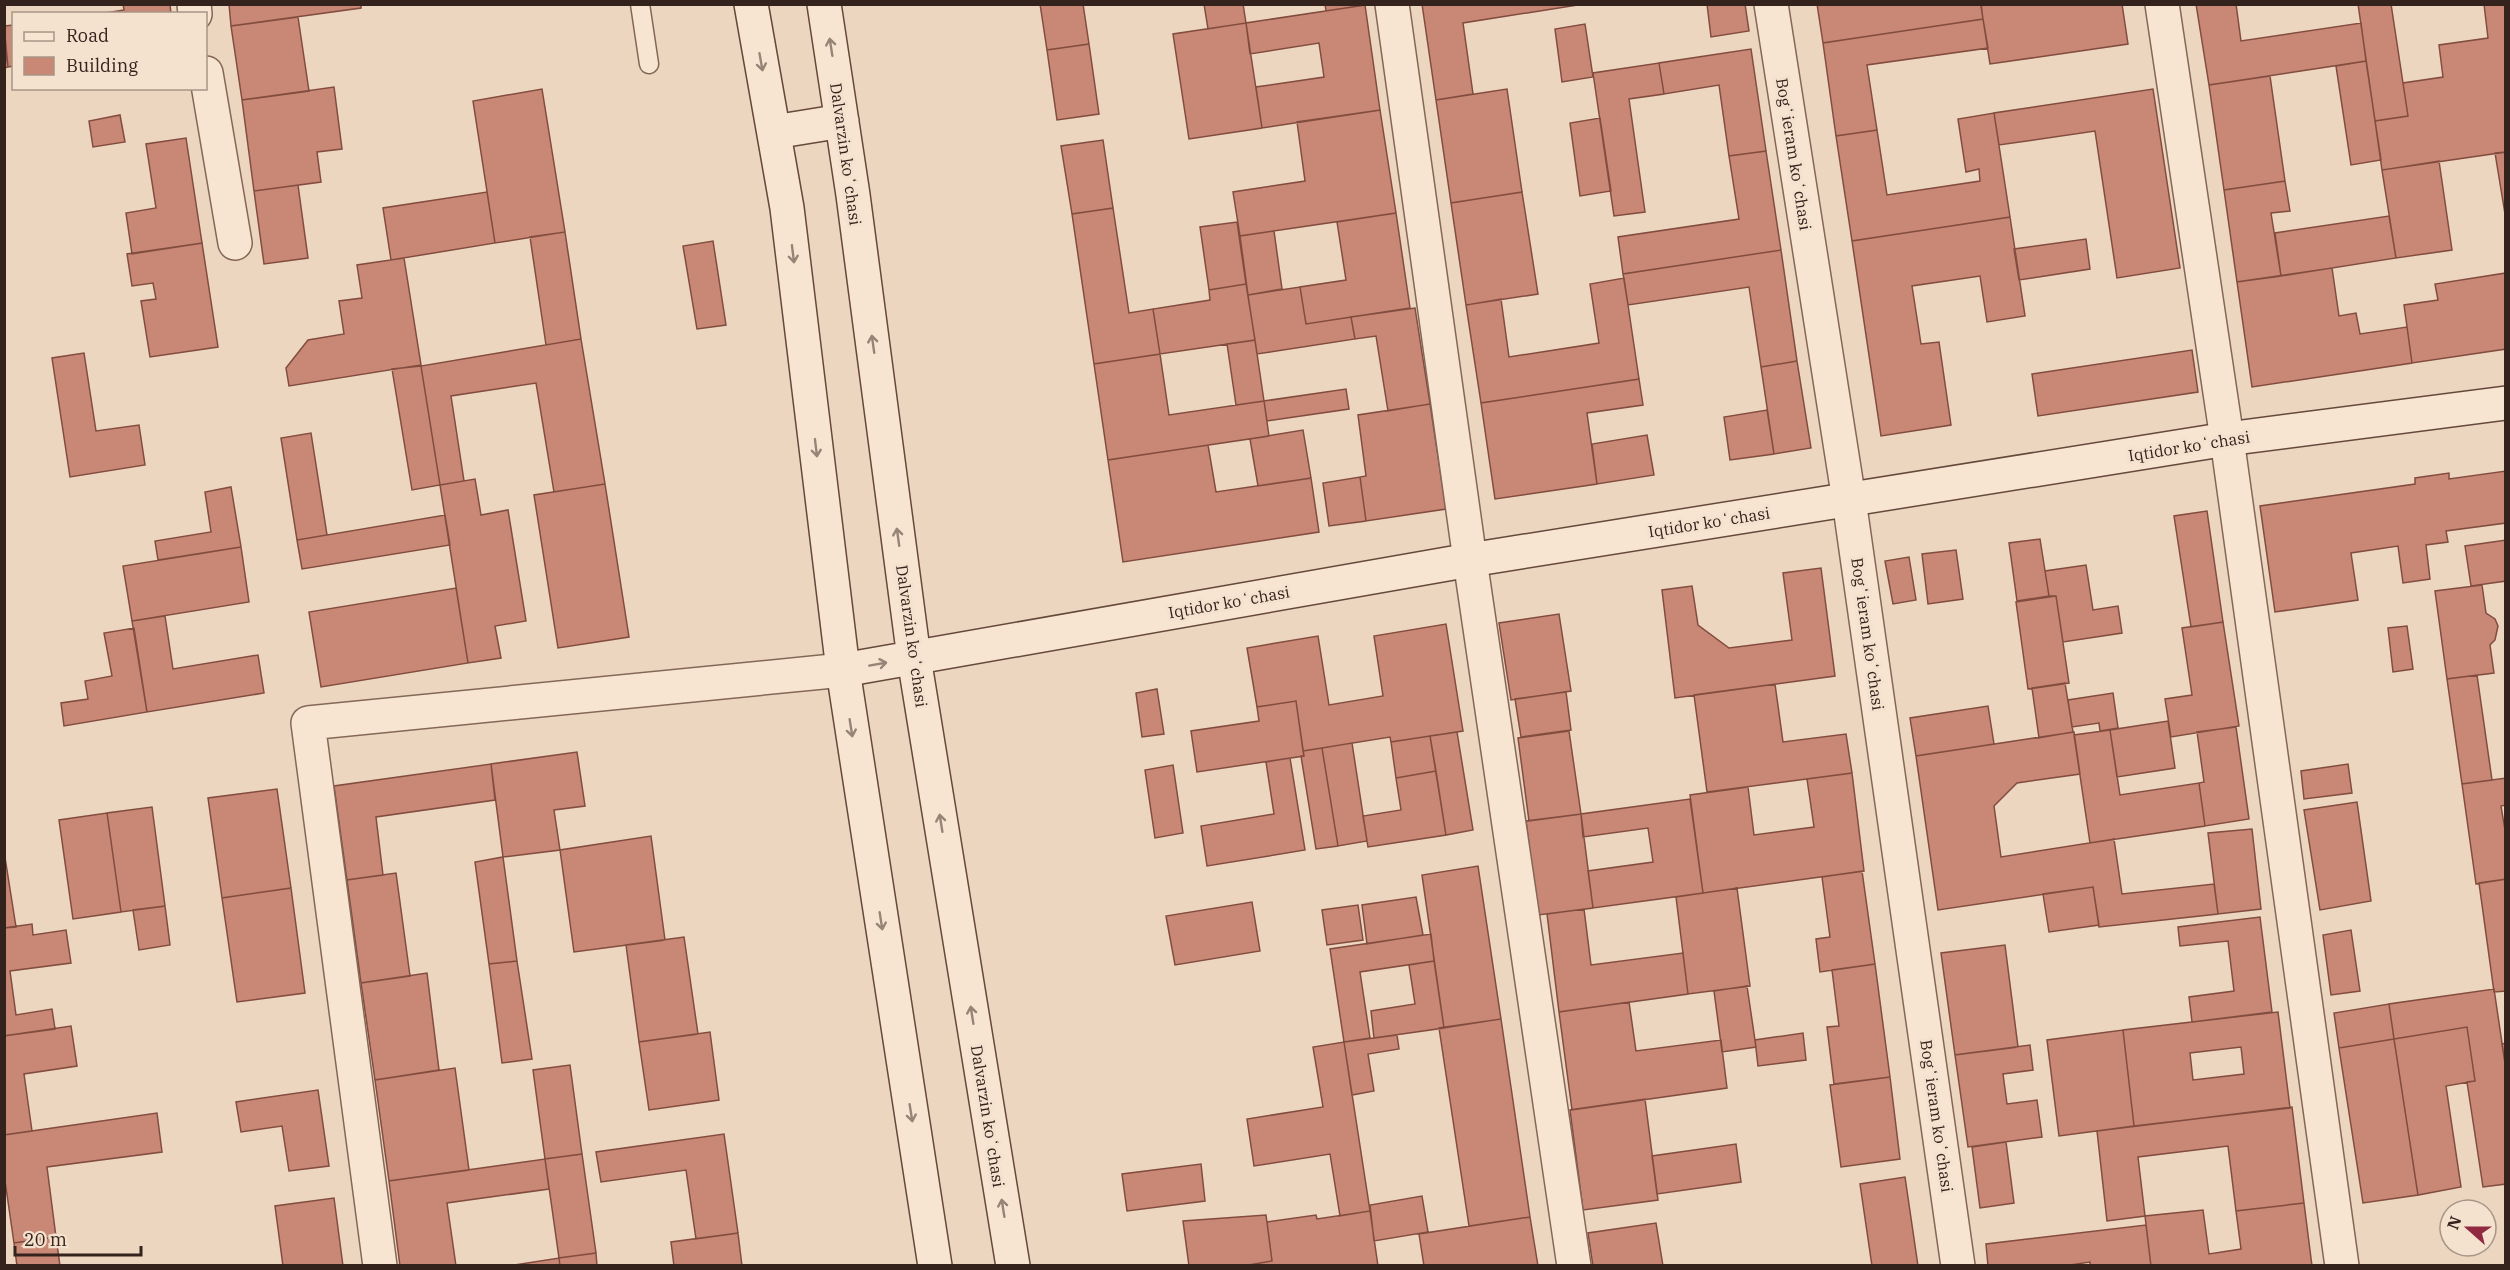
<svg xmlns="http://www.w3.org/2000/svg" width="2510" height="1270" font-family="'IBM Plex Serif',serif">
	<rect width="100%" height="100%" fill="#ecd6bf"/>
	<path fill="#c98876" stroke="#824c3f" stroke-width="1.5" fill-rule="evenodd" d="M 123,4 L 170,4 L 171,14 L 99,14 L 124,10 Z
		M 229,4 L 361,4 L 361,8 L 231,26 Z
		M 1040,4 L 1083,4 L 1089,44 L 1047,50 Z
		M 1204,4 L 1243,4 L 1246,23 L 1208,29 Z
		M 1325,4 L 1365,4 L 1365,5 L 1326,11 Z
		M 1422,4 L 1584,4 L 1463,23 L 1473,94 L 1436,100 Z
		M 1707,4 L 1745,4 L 1749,31 L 1711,37 Z
		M 1817,4 L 1981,4 L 1983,19 L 1823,43 Z
		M 1988,4 L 2122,4 L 2128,44 L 1990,64 L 1981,6 Z
		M 2196,4 L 2236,4 L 2241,41 L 2361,23 L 2366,61 L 2209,85 Z
		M 2358,4 L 2391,4 L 2408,116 L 2375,121 Z
		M 2484,4 L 2506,4 L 2506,152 L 2382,170 L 2375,121 L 2408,116 L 2403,83 L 2443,77 L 2439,45 L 2488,38 Z
		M 1365,5 L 1380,110 L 1262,128 L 1256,87 L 1324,77 L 1319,43 L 1250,54 L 1246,23 Z
		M 298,17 L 309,91 L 242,100 L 231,26 Z
		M 1983,19 L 1988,48 L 1867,65 L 1877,130 L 1836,136 L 1823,43 Z
		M 1246,23 L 1262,128 L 1189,139 L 1173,34 Z
		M 1585,24 L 1593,77 L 1562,82 L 1555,29 Z
		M 14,25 L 14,66 L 8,67 L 4,26 Z
		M 4,42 L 8,67 L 4,68 Z
		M 1089,44 L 1099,114 L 1057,120 L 1047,50 Z
		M 1751,49 L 1766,151 L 1729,156 L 1719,85 L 1664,94 L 1659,63 Z
		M 2366,61 L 2381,160 L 2351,165 L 2336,66 Z
		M 1659,63 L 1664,94 L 1629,99 L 1645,212 L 1614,216 L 1593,73 Z
		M 2270,76 L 2285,181 L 2224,190 L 2209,85 Z
		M 334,87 L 342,149 L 317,152 L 321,182 L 254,191 L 242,100 Z
		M 542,89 L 565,232 L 495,243 L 473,101 Z
		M 1507,89 L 1522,192 L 1451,203 L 1436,100 Z
		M 2153,89 L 2180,268 L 2117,278 L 2095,131 L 1999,145 L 1994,113 Z
		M 1380,110 L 1396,213 L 1240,236 L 1233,192 L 1305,181 L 1297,122 Z
		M 1994,113 L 2010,217 L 1852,241 L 1836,136 L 1877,130 L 1887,195 L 1980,181 L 1979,169 L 1966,172 L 1958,119 Z
		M 120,115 L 125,142 L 93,147 L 89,121 Z
		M 1600,118 L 1611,191 L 1580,196 L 1570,123 Z
		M 186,138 L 202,243 L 132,254 L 126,213 L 156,208 L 146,144 Z
		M 1103,140 L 1113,208 L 1072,214 L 1061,146 Z
		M 1766,151 L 1781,250 L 1623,274 L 1618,237 L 1739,219 L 1729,156 Z
		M 2506,152 L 2506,220 L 2495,153 Z
		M 2439,161 L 2452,250 L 2396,258 L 2382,170 Z
		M 2285,181 L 2290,211 L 2271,213 L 2281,276 L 2237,282 L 2224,190 Z
		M 298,185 L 308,258 L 264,264 L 254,191 Z
		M 487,192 L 495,243 L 391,260 L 383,208 Z
		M 1522,192 L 1538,294 L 1466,305 L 1451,203 Z
		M 1113,208 L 1129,313 L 1153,309 L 1160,354 L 1094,364 L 1072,214 Z
		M 1396,213 L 1410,308 L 1306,324 L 1300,287 L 1346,280 L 1337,222 Z
		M 2389,216 L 2396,258 L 2281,276 L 2275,233 Z
		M 2010,217 L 2025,316 L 1987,322 L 1980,276 L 1912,286 L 1921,344 L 1939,342 L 1951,425 L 1881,436 L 1852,241 Z
		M 1237,222 L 1246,284 L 1209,290 L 1200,227 Z
		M 1274,231 L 1282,289 L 1248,295 L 1240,236 Z
		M 565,232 L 581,339 L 546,345 L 530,237 Z
		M 2086,239 L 2090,269 L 2019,280 L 2014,249 Z
		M 713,241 L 726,325 L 697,329 L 683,246 Z
		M 202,243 L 218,347 L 150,357 L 141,301 L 156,299 L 153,283 L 132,286 L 127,254 Z
		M 1781,250 L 1797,361 L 1761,367 L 1749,287 L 1628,305 L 1623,274 Z
		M 404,258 L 421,365 L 289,386 L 286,368 L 308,340 L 344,334 L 339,301 L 362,298 L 357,265 Z
		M 2332,268 L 2339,316 L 2356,313 L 2360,334 L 2407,327 L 2412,363 L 2252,387 L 2237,282 Z
		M 2506,273 L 2506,349 L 2412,363 L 2404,305 L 2438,300 L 2435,284 Z
		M 1624,278 L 1639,379 L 1481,403 L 1466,305 L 1501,299 L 1509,357 L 1599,343 L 1590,284 Z
		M 1246,284 L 1255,340 L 1160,354 L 1153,309 L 1210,300 L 1209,290 Z
		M 1300,287 L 1306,324 L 1351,317 L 1355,339 L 1257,354 L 1248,295 Z
		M 1415,308 L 1430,404 L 1388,411 L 1376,336 L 1355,339 L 1351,317 Z
		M 581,339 L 605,484 L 554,492 L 536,383 L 451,396 L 464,481 L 440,485 L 421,366 Z
		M 1255,340 L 1264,401 L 1236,405 L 1227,344 Z
		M 2192,350 L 2198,392 L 2038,416 L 2032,374 Z
		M 84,353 L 96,431 L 139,425 L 145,465 L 70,477 L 52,358 Z
		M 1160,354 L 1169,415 L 1264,401 L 1269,436 L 1108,460 L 1094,364 Z
		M 1797,361 L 1811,448 L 1774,454 L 1761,367 Z
		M 421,366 L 440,485 L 412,490 L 392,369 Z
		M 1639,379 L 1643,405 L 1587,413 L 1597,484 L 1495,499 L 1481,403 Z
		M 1346,389 L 1349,409 L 1267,421 L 1264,401 Z
		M 1430,404 L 1446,509 L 1366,521 L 1360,477 L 1366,476 L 1358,415 Z
		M 1767,410 L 1774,454 L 1730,460 L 1724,417 Z
		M 1303,430 L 1311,478 L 1258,486 L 1250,439 Z
		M 311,433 L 327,535 L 297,540 L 281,438 Z
		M 1647,435 L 1654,475 L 1597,484 L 1592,444 Z
		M 1208,445 L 1216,492 L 1311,478 L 1319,532 L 1123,562 L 1108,460 Z
		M 2506,471 L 2506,523 L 2446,531 L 2448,542 L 2426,545 L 2430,579 L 2403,583 L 2398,546 L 2351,553 L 2358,600 L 2275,612 L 2260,506 L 2415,484 L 2415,478 L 2449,473 L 2449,479 Z
		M 1360,477 L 1366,521 L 1329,526 L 1323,483 Z
		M 475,479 L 481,515 L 508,510 L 526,621 L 495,626 L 501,658 L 468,663 L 440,485 Z
		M 605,484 L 629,637 L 558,648 L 534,495 Z
		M 231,487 L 241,547 L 158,560 L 155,541 L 211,532 L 205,492 Z
		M 2207,511 L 2223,622 L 2191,627 L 2174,516 Z
		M 445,515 L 450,545 L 302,569 L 297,540 Z
		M 2040,539 L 2049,596 L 2017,601 L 2009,543 Z
		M 2506,540 L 2506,581 L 2471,586 L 2465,546 Z
		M 241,547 L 249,602 L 132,621 L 123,566 Z
		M 1956,550 L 1963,599 L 1928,604 L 1922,554 Z
		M 1909,557 L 1916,600 L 1893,604 L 1885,561 Z
		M 2086,565 L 2093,610 L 2118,606 L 2122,633 L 2063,642 L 2056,596 L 2049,596 L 2045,571 Z
		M 1821,568 L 1835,676 L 1675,698 L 1662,590 L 1692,586 L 1698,625 L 1729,648 L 1792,640 L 1783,573 Z
		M 2482,585 L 2486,613 L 2495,619 L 2498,626 L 2495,640 L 2490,645 L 2494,673 L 2447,679 L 2435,591 Z
		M 456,588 L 468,663 L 321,687 L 309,612 Z
		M 2056,596 L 2069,683 L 2028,689 L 2016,602 Z
		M 1559,614 L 1571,691 L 1511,700 L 1499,623 Z
		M 165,616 L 173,669 L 258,655 L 264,693 L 147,712 L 132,621 Z
		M 2223,622 L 2239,726 L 2171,737 L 2165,699 L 2192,695 L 2182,628 Z
		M 1446,624 L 1463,731 L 1391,742 L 1390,737 L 1303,751 L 1296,701 L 1257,707 L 1247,648 L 1318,636 L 1329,705 L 1383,696 L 1374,636 Z
		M 2407,626 L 2413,669 L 2393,672 L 2388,628 Z
		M 134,628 L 147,712 L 64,726 L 61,703 L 88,699 L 85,681 L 112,676 L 104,633 Z
		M 2477,675 L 2492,780 L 2462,784 L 2447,679 Z
		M 2065,683 L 2073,732 L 2039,738 L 2032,688 Z
		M 1775,684 L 1783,742 L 1846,734 L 1852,773 L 1707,792 L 1694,695 Z
		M 1157,689 L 1164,734 L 1142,737 L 1136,693 Z
		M 1566,692 L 1571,730 L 1521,737 L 1515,699 Z
		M 2113,693 L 2118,728 L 2100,731 L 2099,723 L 2072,727 L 2068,700 Z
		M 1296,701 L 1304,756 L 1197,772 L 1191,731 L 1259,721 L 1257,707 Z
		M 1988,706 L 1994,744 L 1916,756 L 1910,718 Z
		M 2168,721 L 2175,768 L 2117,777 L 2110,730 Z
		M 2236,727 L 2249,819 L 2205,826 L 2199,783 L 2204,782 L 2197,732 Z
		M 2110,730 L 2120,795 L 2199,783 L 2205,826 L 2090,843 L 2074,735 Z
		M 1569,731 L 1581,814 L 1529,821 L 1518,738 Z
		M 1457,732 L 1473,830 L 1446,835 L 1430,736 Z
		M 2074,732 L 2080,774 L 2017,783 L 1994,806 L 2001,857 L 2114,839 L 2122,894 L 2214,884 L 2218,914 L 2099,927 L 2093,887 L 1938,910 L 1916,756 Z
		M 1430,736 L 1436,771 L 1396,778 L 1391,742 Z
		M 1352,743 L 1367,841 L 1338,846 L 1322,748 Z
		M 1322,748 L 1338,846 L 1316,849 L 1301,756 L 1304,756 L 1303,751 Z
		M 577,752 L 585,806 L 554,810 L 560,850 L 503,857 L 491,764 Z
		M 1290,758 L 1305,850 L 1207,866 L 1201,826 L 1274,814 L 1266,762 Z
		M 491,764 L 495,800 L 376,817 L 383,875 L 347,880 L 334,786 Z
		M 2348,764 L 2352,793 L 2304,799 L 2301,771 Z
		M 1173,765 L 1183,833 L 1155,838 L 1145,770 Z
		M 1436,771 L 1446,835 L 1368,847 L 1363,816 L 1401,810 L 1396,778 Z
		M 1852,773 L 1864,871 L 1703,893 L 1690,795 L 1748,787 L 1754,835 L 1814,827 L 1807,779 Z
		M 2506,778 L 2506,805 L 2501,806 L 2506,836 L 2506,879 L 2476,884 L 2462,784 Z
		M 277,789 L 291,888 L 222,898 L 208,798 Z
		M 1690,799 L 1703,893 L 1593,908 L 1588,871 L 1653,862 L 1648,828 L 1583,837 L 1581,814 Z
		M 2357,802 L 2371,901 L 2320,910 L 2304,810 Z
		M 152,807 L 165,906 L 121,912 L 107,813 Z
		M 107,813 L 121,912 L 73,919 L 59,820 Z
		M 1581,814 L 1593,908 L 1538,915 L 1526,821 Z
		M 2252,829 L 2261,909 L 2218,914 L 2208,833 Z
		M 651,836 L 665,940 L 574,952 L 560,850 Z
		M 4,851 L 16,927 L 4,928 Z
		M 503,857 L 517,961 L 489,964 L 475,862 Z
		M 1478,866 L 1501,1019 L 1444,1028 L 1422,875 Z
		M 1862,871 L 1875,964 L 1820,972 L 1816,939 L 1830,937 L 1822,877 Z
		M 396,873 L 410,976 L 361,983 L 347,880 Z
		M 2506,879 L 2506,991 L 2494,992 L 2479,883 Z
		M 2093,887 L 2099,925 L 2049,932 L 2043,894 Z
		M 291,888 L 305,993 L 237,1002 L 222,898 Z
		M 1737,888 L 1750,986 L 1688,994 L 1676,897 Z
		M 1416,897 L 1423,935 L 1367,944 L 1362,905 Z
		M 1252,902 L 1260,951 L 1175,965 L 1166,916 Z
		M 1358,905 L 1363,940 L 1327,945 L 1322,910 Z
		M 165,906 L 170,945 L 139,950 L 133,910 Z
		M 1584,909 L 1591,965 L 1683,953 L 1688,994 L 1559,1012 L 1547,914 Z
		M 2260,917 L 2272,1012 L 2192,1022 L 2189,997 L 2234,991 L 2228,941 L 2180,946 L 2178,927 Z
		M 32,924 L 33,935 L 66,930 L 71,963 L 10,971 L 16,1015 L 52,1009 L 55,1029 L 4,1036 L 4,928 Z
		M 2351,930 L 2360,991 L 2331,995 L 2323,935 Z
		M 1431,934 L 1434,961 L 1360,972 L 1370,1038 L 1344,1042 L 1330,949 Z
		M 684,937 L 698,1034 L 639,1042 L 626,945 Z
		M 2005,945 L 2018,1047 L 1955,1055 L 1941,953 Z
		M 517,961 L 532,1059 L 502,1063 L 489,964 Z
		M 1434,961 L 1444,1028 L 1374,1038 L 1371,1011 L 1415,1004 L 1409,965 Z
		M 1875,964 L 1890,1077 L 1834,1084 L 1827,1027 L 1839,1026 L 1832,970 Z
		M 427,973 L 439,1070 L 375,1080 L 361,983 Z
		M 1747,986 L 1756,1047 L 1722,1052 L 1714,991 Z
		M 2494,989 L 2506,1070 L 2506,1184 L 2483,1187 L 2467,1082 L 2475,1081 L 2467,1027 L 2394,1039 L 2389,1004 Z
		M 1629,1002 L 1636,1051 L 1721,1040 L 1727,1088 L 1572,1110 L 1559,1012 Z
		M 2389,1004 L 2394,1039 L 2339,1048 L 2334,1013 Z
		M 2278,1012 L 2290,1108 L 2134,1126 L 2123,1030 ZM 2241,1047 L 2244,1074 L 2193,1080 L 2190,1053 Z
		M 1501,1019 L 1530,1217 L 1469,1226 L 1439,1028 Z
		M 71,1026 L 77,1066 L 24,1074 L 32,1131 L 4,1135 L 4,1036 Z
		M 2467,1027 L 2475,1081 L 2446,1086 L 2461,1187 L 2418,1195 L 2394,1039 Z
		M 2123,1030 L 2134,1126 L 2059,1136 L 2047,1040 Z
		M 710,1032 L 719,1100 L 649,1110 L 639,1042 Z
		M 1803,1033 L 1806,1060 L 1758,1066 L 1755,1040 Z
		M 1397,1035 L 1399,1049 L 1368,1054 L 1374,1091 L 1352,1095 L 1344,1042 Z
		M 2394,1039 L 2418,1195 L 2363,1203 L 2339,1048 Z
		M 1344,1042 L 1370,1211 L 1340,1216 L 1330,1154 L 1254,1166 L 1247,1119 L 1323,1107 L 1313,1047 Z
		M 2506,1043 L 2506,1070 L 2502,1044 Z
		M 2030,1045 L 2033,1070 L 2003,1074 L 2007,1104 L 2037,1100 L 2042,1137 L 1968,1147 L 1955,1055 Z
		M 570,1065 L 582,1154 L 545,1159 L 533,1070 Z
		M 455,1068 L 469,1170 L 389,1181 L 375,1080 Z
		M 1890,1077 L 1900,1159 L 1841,1167 L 1830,1085 Z
		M 318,1090 L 329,1166 L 289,1171 L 282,1126 L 241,1132 L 236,1102 Z
		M 1645,1099 L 1658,1200 L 1583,1210 L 1570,1110 Z
		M 2292,1107 L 2304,1203 L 2236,1211 L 2228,1146 L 2138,1157 L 2145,1216 L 2107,1221 L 2097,1131 Z
		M 157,1113 L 162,1152 L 47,1167 L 56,1237 L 14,1243 L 4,1174 L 4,1135 Z
		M 724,1134 L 738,1233 L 696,1239 L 686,1170 L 601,1182 L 596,1152 Z
		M 2006,1142 L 2014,1203 L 1980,1208 L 1972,1147 Z
		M 1736,1144 L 1741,1182 L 1657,1194 L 1652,1156 Z
		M 582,1154 L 596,1253 L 559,1258 L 545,1159 Z
		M 545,1159 L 549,1189 L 447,1203 L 456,1266 L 400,1266 L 389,1181 Z
		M 1201,1164 L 1205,1201 L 1127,1211 L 1122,1174 Z
		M 1905,1177 L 1918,1266 L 1872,1266 L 1860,1184 Z
		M 1422,1196 L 1428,1232 L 1374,1241 L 1370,1205 Z
		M 334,1198 L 343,1266 L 283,1266 L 275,1206 Z
		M 2304,1203 L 2312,1266 L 2151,1266 L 2145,1216 L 2203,1210 L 2209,1254 L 2241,1249 L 2236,1211 Z
		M 1370,1211 L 1378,1266 L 1243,1266 L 1272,1261 L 1267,1222 L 1316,1215 L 1317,1219 Z
		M 1266,1215 L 1272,1261 L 1243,1266 L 1189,1266 L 1183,1221 Z
		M 1530,1217 L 1538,1266 L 1424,1266 L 1419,1234 Z
		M 1656,1223 L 1663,1266 L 1593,1266 L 1588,1233 Z
		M 2146,1225 L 2151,1266 L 2090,1266 L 2090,1262 L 2063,1266 L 1988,1266 L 1986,1244 Z
		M 738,1233 L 742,1266 L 674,1266 L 671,1242 Z
		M 56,1237 L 60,1266 L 17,1266 L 14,1243 Z
		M 596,1253 L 597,1266 L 560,1266 L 559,1258 Z
		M 559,1258 L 560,1266 L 508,1266 Z"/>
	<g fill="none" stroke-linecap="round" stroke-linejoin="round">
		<defs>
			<path id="lane" d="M 640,4 L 649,64"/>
			<path id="street" d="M 194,4 L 195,14
				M 1392,4 L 1470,560 L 1574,1266
				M 1771,4 L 1849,500 L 1958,1266
				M 2162,4 L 2227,439 L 2342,1266
				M 206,73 L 235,243
				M 380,1266 L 308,723 L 843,670"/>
			<path id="secondary" d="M 751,4 L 787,208 L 843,670 L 935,1266
				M 824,4 L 853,195 L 914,658 L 1013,1266
				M 774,132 L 842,121
				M 843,670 L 1470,560 L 2227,439 L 2506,403"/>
		</defs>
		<use href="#lane" stroke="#846758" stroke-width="21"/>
		<use href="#street" stroke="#846758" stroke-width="36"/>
		<use href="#secondary" stroke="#66483c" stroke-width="36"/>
		<use href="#lane" stroke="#f7e5d2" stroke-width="18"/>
		<use href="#street" stroke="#f7e5d2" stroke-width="33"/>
		<use href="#secondary" stroke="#f7e5d2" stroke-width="33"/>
	</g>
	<defs><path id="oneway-shaft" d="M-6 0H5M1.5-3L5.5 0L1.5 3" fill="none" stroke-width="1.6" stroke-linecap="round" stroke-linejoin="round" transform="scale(1.5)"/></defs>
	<g stroke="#968477">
		<use href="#oneway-shaft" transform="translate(831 47) rotate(-99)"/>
		<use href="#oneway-shaft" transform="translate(761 62) rotate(80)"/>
		<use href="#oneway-shaft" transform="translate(793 254) rotate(83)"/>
		<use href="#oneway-shaft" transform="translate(873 344) rotate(-98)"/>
		<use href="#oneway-shaft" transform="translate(816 448) rotate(83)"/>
		<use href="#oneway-shaft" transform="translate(898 537) rotate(-98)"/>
		<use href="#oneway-shaft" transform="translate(878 664) rotate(-10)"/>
		<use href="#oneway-shaft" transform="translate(851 728) rotate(81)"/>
		<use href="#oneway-shaft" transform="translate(941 823) rotate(-99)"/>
		<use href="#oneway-shaft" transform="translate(881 921) rotate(81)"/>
		<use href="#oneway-shaft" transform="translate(972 1015) rotate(-99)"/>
		<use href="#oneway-shaft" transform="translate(911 1113) rotate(81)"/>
		<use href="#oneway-shaft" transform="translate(1003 1208) rotate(-99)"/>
	</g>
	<g text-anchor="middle" stroke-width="6" stroke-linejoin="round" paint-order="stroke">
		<g font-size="16" fill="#34231c" stroke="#f4e1ce">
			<text transform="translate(846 154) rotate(82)" y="6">Dalvarzin koʻchasi</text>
			<text transform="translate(1794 154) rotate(81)" y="6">Bogʻieram koʻchasi</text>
			<text transform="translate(2189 446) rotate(-9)" y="6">Iqtidor koʻchasi</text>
			<text transform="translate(1709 522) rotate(-9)" y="6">Iqtidor koʻchasi</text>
			<text transform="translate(1229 602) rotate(-10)" y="6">Iqtidor koʻchasi</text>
			<text transform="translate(1868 634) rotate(82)" y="6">Bogʻieram koʻchasi</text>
			<text transform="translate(912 636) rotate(82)" y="6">Dalvarzin koʻchasi</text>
			<text transform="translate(988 1116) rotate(81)" y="6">Dalvarzin koʻchasi</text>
			<text transform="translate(1937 1116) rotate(82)" y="6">Bogʻieram koʻchasi</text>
		</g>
	</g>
	<rect width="2510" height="1270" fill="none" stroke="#34231c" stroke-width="12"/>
	<rect x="12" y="12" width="195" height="78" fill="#f4e1ce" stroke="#a79587" stroke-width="1.5"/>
	<rect x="24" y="32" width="30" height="9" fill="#f7e5d2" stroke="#a79587" stroke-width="1.5"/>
	<text x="66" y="42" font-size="18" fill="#34231c">Road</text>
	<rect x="24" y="57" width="30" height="18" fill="#c98876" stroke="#a79587" stroke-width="1.5"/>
	<text x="66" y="72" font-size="18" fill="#34231c">Building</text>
	<g transform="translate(2468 1228) rotate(291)"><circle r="28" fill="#f4e1ce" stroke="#a79587" stroke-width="1.5"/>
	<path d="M0-4.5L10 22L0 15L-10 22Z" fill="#912a40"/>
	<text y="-9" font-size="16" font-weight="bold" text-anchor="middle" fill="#34231c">N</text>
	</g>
	<path d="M15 1246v9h126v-9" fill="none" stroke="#34231c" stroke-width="3"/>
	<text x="24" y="1246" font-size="18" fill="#34231c" stroke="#f4e1ce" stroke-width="4.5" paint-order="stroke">20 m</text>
</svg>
